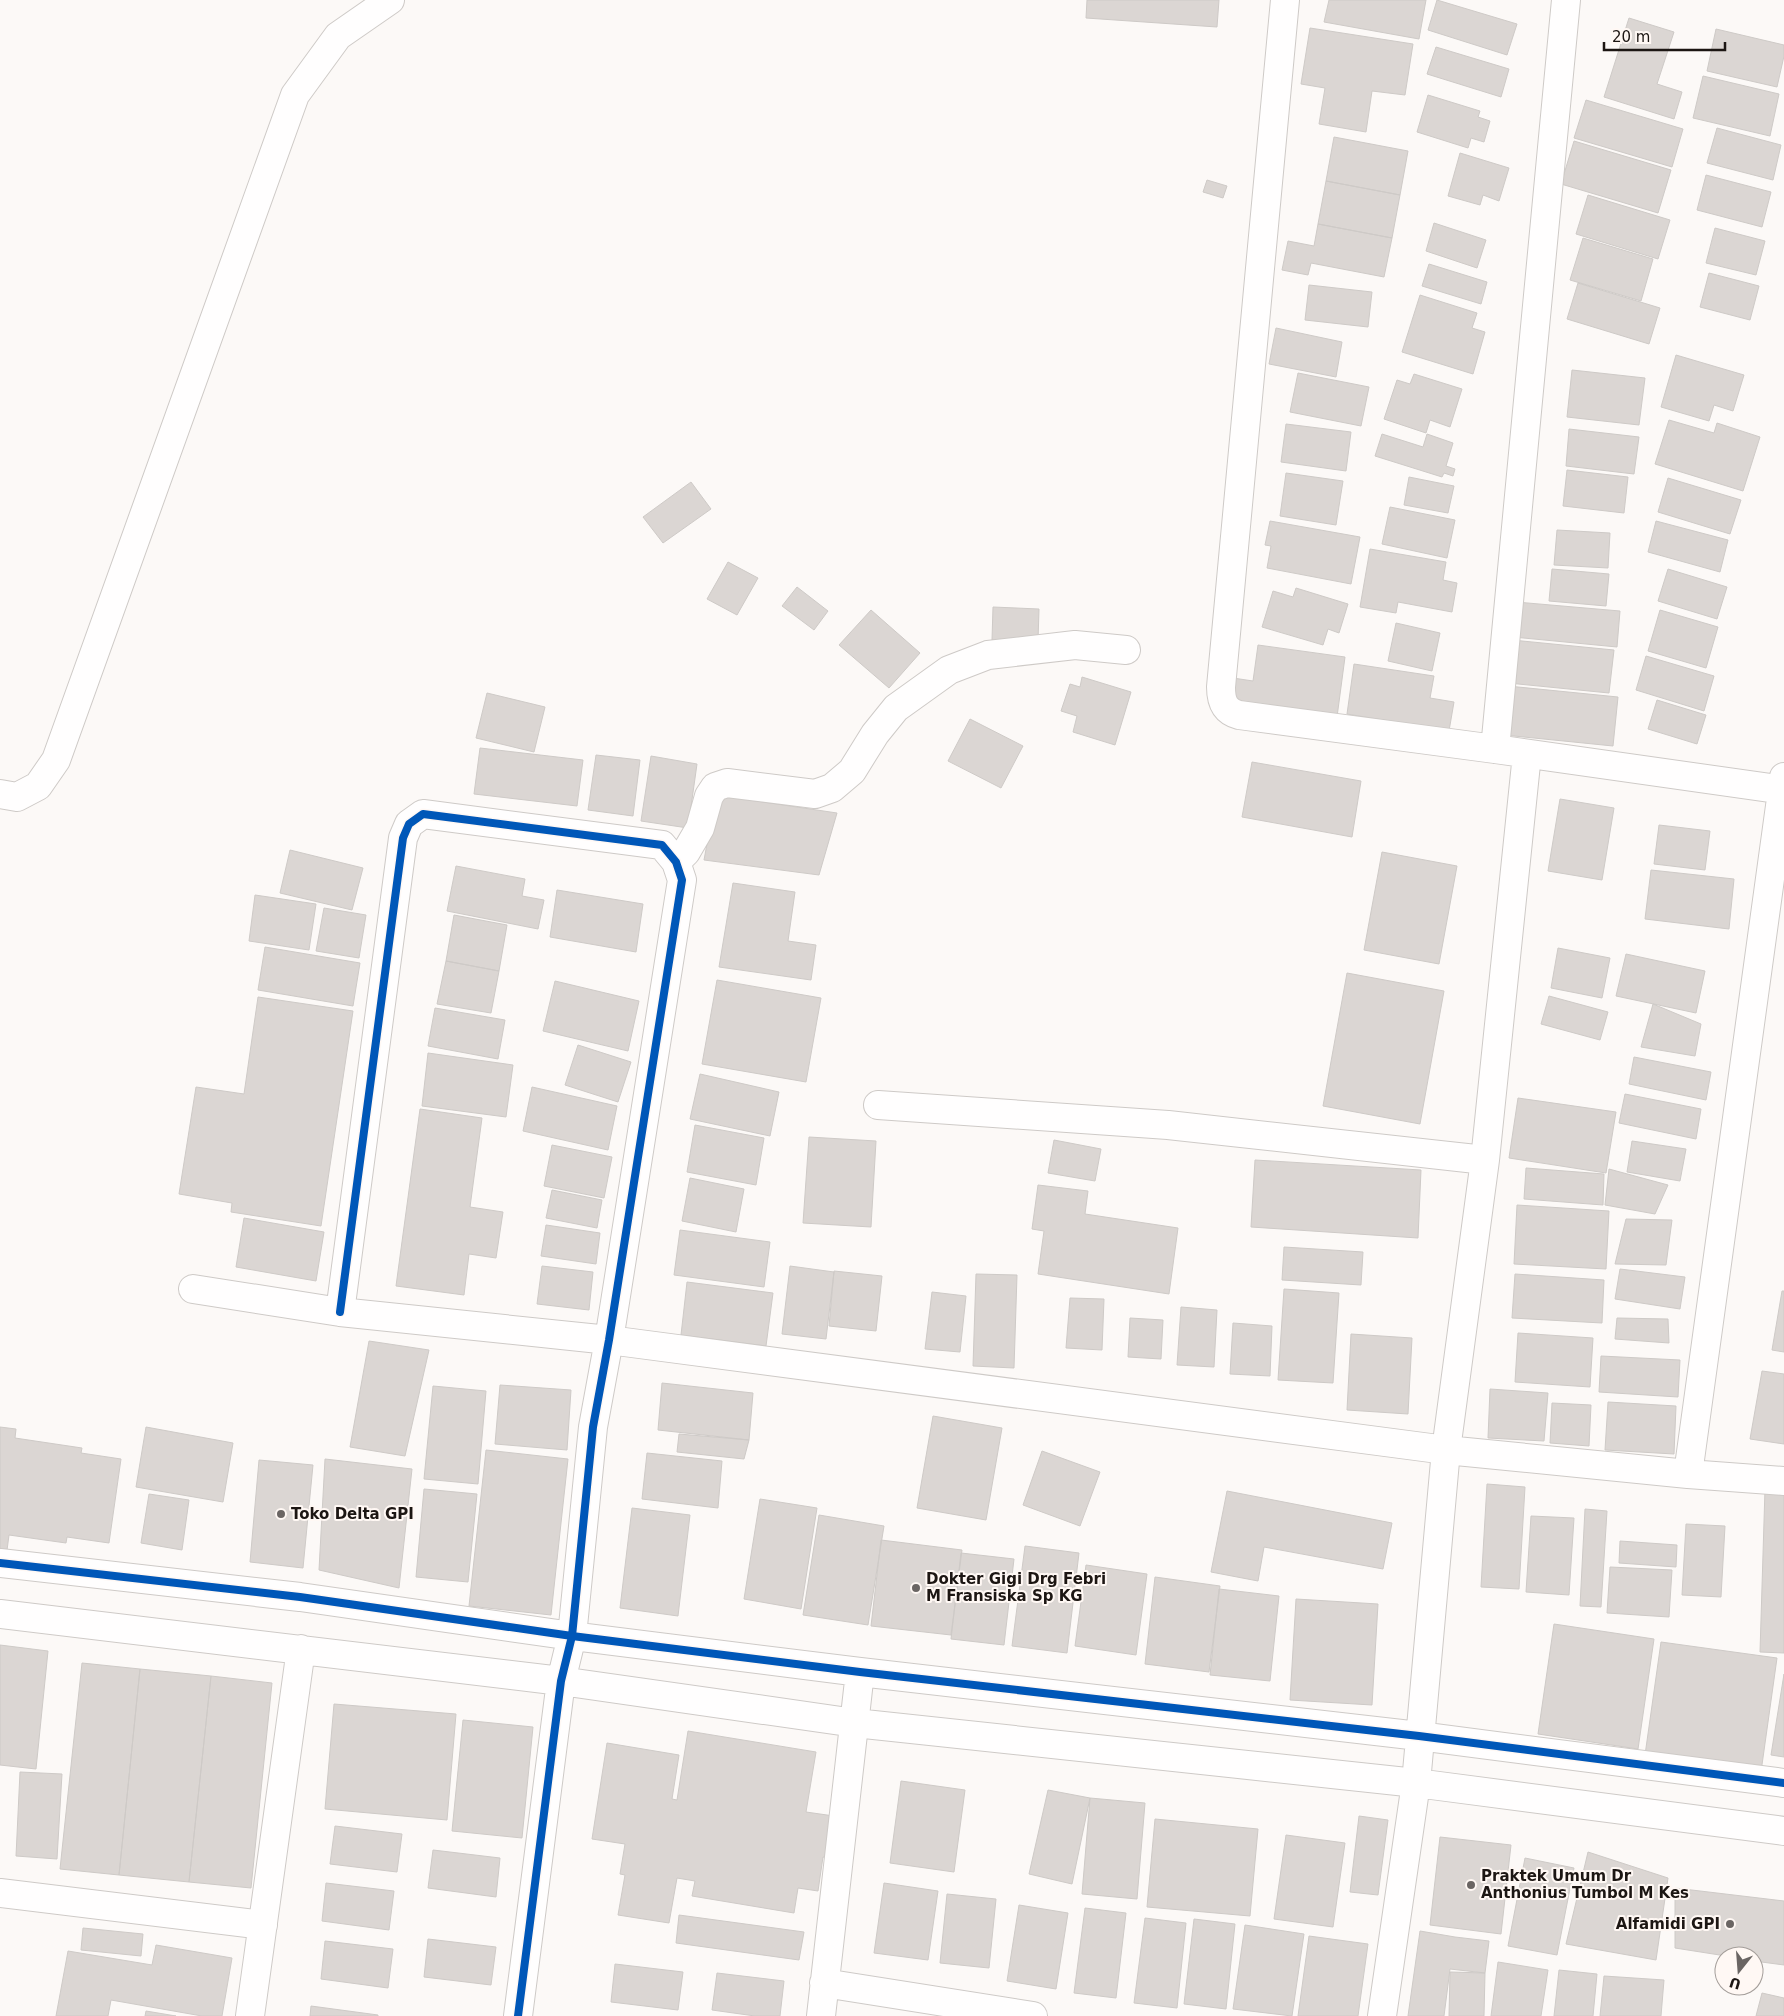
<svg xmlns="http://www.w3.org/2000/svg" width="1784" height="2016" font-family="'DejaVu Sans',sans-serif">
	<rect width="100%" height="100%" fill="#fcf9f7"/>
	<path fill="#dbd6d3" stroke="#cecac7" d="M 1087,0 L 1219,0 L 1217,27 L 1086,18 Z
		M 1329,0 L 1426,0 L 1419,39 L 1324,22 Z
		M 1437,0 L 1517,24 L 1507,55 L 1428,30 Z
		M 1629,18 L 1674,32 L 1657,84 L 1682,92 L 1674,119 L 1604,97 Z
		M 1310,28 L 1413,44 L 1405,95 L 1372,91 L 1366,132 L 1319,124 L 1325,88 L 1301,84 Z
		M 1716,29 L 1784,45 L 1784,56 L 1777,87 L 1707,71 Z
		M 1436,47 L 1509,69 L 1501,97 L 1427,74 Z
		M 1703,76 L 1779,94 L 1770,136 L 1693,118 Z
		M 1428,95 L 1480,111 L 1478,117 L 1490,121 L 1484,142 L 1471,138 L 1468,148 L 1417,132 Z
		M 1586,100 L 1683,129 L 1672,167 L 1574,138 Z
		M 1717,128 L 1781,145 L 1773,180 L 1707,163 Z
		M 1334,137 L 1408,151 L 1400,195 L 1326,181 Z
		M 1574,141 L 1671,170 L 1658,213 L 1561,184 Z
		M 1460,153 L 1509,168 L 1499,201 L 1483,195 L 1480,205 L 1448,196 Z
		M 1706,175 L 1771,192 L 1762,227 L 1697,210 Z
		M 1207,180 L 1227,186 L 1223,198 L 1203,192 Z
		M 1326,181 L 1400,195 L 1392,238 L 1318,224 Z
		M 1588,195 L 1670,220 L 1658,259 L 1576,234 Z
		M 1434,223 L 1486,240 L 1477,268 L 1426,251 Z
		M 1318,224 L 1392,238 L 1384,277 L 1311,263 L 1308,275 L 1282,270 L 1288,241 L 1314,246 Z
		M 1715,228 L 1765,241 L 1756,275 L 1706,263 Z
		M 1583,238 L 1653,259 L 1641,301 L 1570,280 Z
		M 1429,264 L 1487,282 L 1481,304 L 1422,286 Z
		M 1709,273 L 1759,286 L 1750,320 L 1700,307 Z
		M 1578,283 L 1660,308 L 1649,344 L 1567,319 Z
		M 1309,285 L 1372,292 L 1368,327 L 1305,320 Z
		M 1420,295 L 1477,313 L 1472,328 L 1485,332 L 1473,374 L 1402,352 Z
		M 1276,328 L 1342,342 L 1336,377 L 1269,364 Z
		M 1676,355 L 1744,375 L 1733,411 L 1714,405 L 1709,421 L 1661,407 Z
		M 1572,370 L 1645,378 L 1639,425 L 1567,417 Z
		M 1298,373 L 1369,387 L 1361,426 L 1290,412 Z
		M 1414,374 L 1462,389 L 1450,427 L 1430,420 L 1426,433 L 1384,419 L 1397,380 L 1410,384 Z
		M 1669,420 L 1714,433 L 1717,423 L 1760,437 L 1743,491 L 1655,464 Z
		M 1286,424 L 1351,432 L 1346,471 L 1281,462 Z
		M 1569,429 L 1639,437 L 1634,474 L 1566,466 Z
		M 1382,434 L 1423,447 L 1427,434 L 1453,443 L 1446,466 L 1455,469 L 1453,476 L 1444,473 L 1442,477 L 1375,456 Z
		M 1567,470 L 1628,477 L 1624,513 L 1563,506 Z
		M 1286,473 L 1343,481 L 1336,525 L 1280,516 Z
		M 1409,477 L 1454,486 L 1448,513 L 1404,505 Z
		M 1668,478 L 1741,500 L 1730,534 L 1658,512 Z
		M 691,482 L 711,509 L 663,543 L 643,517 Z
		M 1390,507 L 1455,520 L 1447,558 L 1382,544 Z
		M 1270,521 L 1360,537 L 1351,584 L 1267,568 L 1271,546 L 1265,545 Z
		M 1656,521 L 1728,540 L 1720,572 L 1648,552 Z
		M 1557,530 L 1610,533 L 1608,568 L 1554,565 Z
		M 1370,549 L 1446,562 L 1443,580 L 1457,583 L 1452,612 L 1398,602 L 1396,613 L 1360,607 Z
		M 728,562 L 758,578 L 737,615 L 707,599 Z
		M 1552,569 L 1609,574 L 1606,606 L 1549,601 Z
		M 1668,569 L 1727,587 L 1717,619 L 1658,601 Z
		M 797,587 L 828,611 L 814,630 L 782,606 Z
		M 1296,588 L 1348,604 L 1339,633 L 1328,629 L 1323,645 L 1262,627 L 1273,591 L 1293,597 Z
		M 1516,602 L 1620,611 L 1617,647 L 1513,637 Z
		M 993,607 L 1039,609 L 1038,641 L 992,640 Z
		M 871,610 L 920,653 L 889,688 L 839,645 Z
		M 1660,610 L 1718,627 L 1706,668 L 1648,651 Z
		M 1396,623 L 1440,633 L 1432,671 L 1388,661 Z
		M 1512,640 L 1614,650 L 1609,693 L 1508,683 Z
		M 1258,645 L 1345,657 L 1337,717 L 1230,703 L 1233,678 L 1253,681 Z
		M 1646,656 L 1714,676 L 1704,711 L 1636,690 Z
		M 1354,664 L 1434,676 L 1430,698 L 1454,702 L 1449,731 L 1347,714 Z
		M 1082,677 L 1131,692 L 1115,745 L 1073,732 L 1077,716 L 1061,711 L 1070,684 L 1080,687 Z
		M 1508,686 L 1618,697 L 1613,746 L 1504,735 Z
		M 487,693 L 545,707 L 534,752 L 476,738 Z
		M 1657,700 L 1706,715 L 1697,744 L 1648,729 Z
		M 970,719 L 1023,746 L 1001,788 L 948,761 Z
		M 480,748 L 583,760 L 577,806 L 474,794 Z
		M 596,755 L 640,760 L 633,816 L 588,810 Z
		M 651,756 L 697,764 L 688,828 L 641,821 Z
		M 1252,762 L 1361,781 L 1352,837 L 1242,817 Z
		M 716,795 L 837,813 L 819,875 L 704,860 Z
		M 1560,799 L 1614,808 L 1602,880 L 1548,871 Z
		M 1659,825 L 1710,831 L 1705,870 L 1654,864 Z
		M 290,850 L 363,868 L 352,910 L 280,893 Z
		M 1382,852 L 1457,866 L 1439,964 L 1364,950 Z
		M 456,866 L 525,879 L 522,896 L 544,900 L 538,929 L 447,911 Z
		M 1651,870 L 1734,879 L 1729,929 L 1645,919 Z
		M 733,883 L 795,892 L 788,941 L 816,945 L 811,980 L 719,967 Z
		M 557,890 L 643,904 L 636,952 L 550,937 Z
		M 255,895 L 316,904 L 309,950 L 249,941 Z
		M 324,908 L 366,915 L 359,958 L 316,951 Z
		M 454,915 L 507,925 L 499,971 L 446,961 Z
		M 265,947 L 360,963 L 353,1006 L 258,990 Z
		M 1558,948 L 1610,958 L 1602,998 L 1551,988 Z
		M 1626,954 L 1705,971 L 1696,1013 L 1616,996 Z
		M 446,961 L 499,971 L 491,1013 L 437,1004 Z
		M 1347,973 L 1444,991 L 1420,1124 L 1323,1106 Z
		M 717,980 L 821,998 L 806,1082 L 702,1064 Z
		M 555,981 L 639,1001 L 628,1051 L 543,1031 Z
		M 1549,996 L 1608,1012 L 1600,1040 L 1541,1024 Z
		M 258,997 L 353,1011 L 321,1226 L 231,1212 L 232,1203 L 179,1194 L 196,1087 L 244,1094 Z
		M 1653,1004 L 1701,1024 L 1695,1056 L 1641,1047 Z
		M 435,1008 L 505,1020 L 498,1059 L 428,1046 Z
		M 578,1045 L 631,1062 L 618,1102 L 565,1085 Z
		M 428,1053 L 513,1065 L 506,1117 L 422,1106 Z
		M 1634,1057 L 1711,1072 L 1706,1100 L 1629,1084 Z
		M 700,1074 L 779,1092 L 770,1136 L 690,1119 Z
		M 532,1087 L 617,1106 L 608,1150 L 523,1131 Z
		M 1625,1094 L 1701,1109 L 1696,1139 L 1619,1123 Z
		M 1518,1098 L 1616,1112 L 1606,1173 L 1509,1158 Z
		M 420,1109 L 482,1118 L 470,1207 L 503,1212 L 496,1258 L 469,1254 L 464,1295 L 396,1286 Z
		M 695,1125 L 764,1138 L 756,1185 L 687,1172 Z
		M 809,1137 L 876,1141 L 871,1227 L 803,1223 Z
		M 1054,1140 L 1101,1149 L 1095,1181 L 1048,1173 Z
		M 1632,1141 L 1686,1149 L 1680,1181 L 1627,1172 Z
		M 552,1145 L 612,1157 L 604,1198 L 544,1186 Z
		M 1255,1160 L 1421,1170 L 1418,1238 L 1251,1227 Z
		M 1526,1168 L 1604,1174 L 1603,1205 L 1524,1199 Z
		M 1609,1169 L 1668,1185 L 1655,1214 L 1605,1205 Z
		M 690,1178 L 744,1189 L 736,1232 L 682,1221 Z
		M 1038,1185 L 1088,1191 L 1085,1214 L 1178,1228 L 1169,1294 L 1038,1274 L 1044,1231 L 1032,1229 Z
		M 552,1190 L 602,1200 L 597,1228 L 546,1218 Z
		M 1517,1205 L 1609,1211 L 1606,1269 L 1514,1264 Z
		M 244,1218 L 324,1232 L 316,1281 L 236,1267 Z
		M 1626,1219 L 1672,1220 L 1666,1265 L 1615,1264 Z
		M 546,1225 L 600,1233 L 596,1264 L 541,1256 Z
		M 680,1230 L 770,1242 L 764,1287 L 674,1275 Z
		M 1284,1247 L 1363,1252 L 1361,1285 L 1282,1280 Z
		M 542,1266 L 593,1272 L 589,1310 L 537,1304 Z
		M 790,1266 L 834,1272 L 826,1339 L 782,1334 Z
		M 1620,1269 L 1685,1277 L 1680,1309 L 1615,1299 Z
		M 834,1271 L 882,1276 L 876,1331 L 829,1326 Z
		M 976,1274 L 1017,1275 L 1014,1368 L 973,1366 Z
		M 1515,1274 L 1604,1280 L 1602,1323 L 1512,1318 Z
		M 687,1282 L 773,1293 L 766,1346 L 681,1335 Z
		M 1284,1289 L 1339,1293 L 1333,1383 L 1278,1380 Z
		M 1782,1291 L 1784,1291 L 1784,1352 L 1772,1350 Z
		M 932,1292 L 966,1296 L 960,1352 L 925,1349 Z
		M 1070,1298 L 1104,1299 L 1102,1350 L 1066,1348 Z
		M 1181,1307 L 1217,1310 L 1214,1367 L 1177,1365 Z
		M 1130,1318 L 1163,1320 L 1161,1359 L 1128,1357 Z
		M 1617,1318 L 1668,1319 L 1669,1343 L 1615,1339 Z
		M 1233,1323 L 1272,1326 L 1270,1376 L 1230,1374 Z
		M 1518,1333 L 1593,1338 L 1590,1387 L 1515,1382 Z
		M 1351,1334 L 1412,1338 L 1408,1414 L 1347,1410 Z
		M 369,1341 L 429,1350 L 405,1456 L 350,1447 Z
		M 1601,1356 L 1680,1360 L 1678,1397 L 1599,1392 Z
		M 1762,1371 L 1784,1374 L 1784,1444 L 1750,1439 Z
		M 662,1383 L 753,1393 L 749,1440 L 658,1430 Z
		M 500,1385 L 571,1390 L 567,1450 L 495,1444 Z
		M 433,1386 L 486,1391 L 478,1484 L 424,1479 Z
		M 1490,1389 L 1548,1393 L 1544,1441 L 1488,1438 Z
		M 1608,1402 L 1676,1406 L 1674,1454 L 1605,1450 Z
		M 1552,1403 L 1591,1405 L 1589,1446 L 1550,1443 Z
		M 933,1416 L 1002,1428 L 986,1520 L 917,1508 Z
		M 0,1427 L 16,1429 L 15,1438 L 82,1448 L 81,1453 L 121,1459 L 109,1543 L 67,1537 L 66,1543 L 9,1535 L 6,1558 L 0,1557 Z
		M 146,1427 L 233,1443 L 223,1502 L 136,1487 Z
		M 679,1434 L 749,1440 L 744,1459 L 677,1452 Z
		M 486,1450 L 568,1459 L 551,1615 L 469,1606 Z
		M 1042,1451 L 1100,1472 L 1080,1526 L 1023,1505 Z
		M 647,1453 L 722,1461 L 718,1508 L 642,1499 Z
		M 325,1459 L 412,1469 L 399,1588 L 319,1570 Z
		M 259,1460 L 313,1465 L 303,1568 L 250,1562 Z
		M 1487,1484 L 1525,1487 L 1519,1589 L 1481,1587 Z
		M 424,1489 L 477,1494 L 468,1582 L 416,1577 Z
		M 1765,1489 L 1784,1490 L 1784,1653 L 1760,1652 Z
		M 1227,1491 L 1392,1523 L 1383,1569 L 1264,1547 L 1258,1581 L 1211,1572 Z
		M 149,1494 L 189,1500 L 182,1550 L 141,1543 Z
		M 760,1499 L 817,1508 L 801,1609 L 744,1599 Z
		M 632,1508 L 690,1515 L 678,1616 L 620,1608 Z
		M 1585,1509 L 1607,1511 L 1601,1607 L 1580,1606 Z
		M 819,1515 L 884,1526 L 868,1625 L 803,1615 Z
		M 1531,1516 L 1574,1518 L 1569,1595 L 1526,1592 Z
		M 1686,1524 L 1725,1526 L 1721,1597 L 1682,1595 Z
		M 881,1540 L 962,1550 L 951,1635 L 871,1626 Z
		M 1620,1541 L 1677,1545 L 1676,1567 L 1619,1563 Z
		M 1025,1546 L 1079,1553 L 1067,1653 L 1012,1646 Z
		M 961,1553 L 1014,1559 L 1004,1645 L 951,1639 Z
		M 1086,1565 L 1147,1574 L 1136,1655 L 1075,1646 Z
		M 1610,1567 L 1672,1570 L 1669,1617 L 1607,1613 Z
		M 1155,1577 L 1220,1586 L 1209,1672 L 1145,1664 Z
		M 1219,1589 L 1279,1596 L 1270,1681 L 1210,1675 Z
		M 1296,1599 L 1378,1604 L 1372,1705 L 1290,1700 Z
		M 1554,1624 L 1654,1639 L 1638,1749 L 1538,1734 Z
		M 1661,1642 L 1777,1658 L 1760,1779 L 1644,1762 Z
		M 0,1645 L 48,1651 L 36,1769 L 0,1765 Z
		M 82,1663 L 140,1669 L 119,1875 L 60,1869 Z
		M 140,1669 L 211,1676 L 189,1882 L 119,1875 Z
		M 1784,1674 L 1784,1757 L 1771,1755 Z
		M 211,1676 L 272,1683 L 251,1888 L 189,1882 Z
		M 334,1704 L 456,1714 L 447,1820 L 325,1809 Z
		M 463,1720 L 533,1727 L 522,1838 L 452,1831 Z
		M 688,1731 L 816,1752 L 806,1812 L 834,1816 L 827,1858 L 823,1857 L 818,1891 L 798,1888 L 794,1913 L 692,1896 L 695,1881 L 677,1878 L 669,1923 L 618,1915 L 625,1875 L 620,1874 L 625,1844 L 592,1839 L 607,1743 L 679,1755 L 672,1799 L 677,1800 Z
		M 20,1772 L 62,1774 L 57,1859 L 16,1856 Z
		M 901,1781 L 965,1790 L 954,1872 L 890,1863 Z
		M 1048,1790 L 1090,1798 L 1072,1884 L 1029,1874 Z
		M 1090,1798 L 1145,1803 L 1137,1899 L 1082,1894 Z
		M 1359,1816 L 1388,1820 L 1378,1895 L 1350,1892 Z
		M 1155,1819 L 1258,1829 L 1250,1916 L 1147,1907 Z
		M 335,1826 L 402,1834 L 397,1872 L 330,1864 Z
		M 1286,1835 L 1345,1843 L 1333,1927 L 1274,1919 Z
		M 1440,1837 L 1511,1845 L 1501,1934 L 1430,1925 Z
		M 433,1850 L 500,1858 L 496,1897 L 428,1888 Z
		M 1588,1852 L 1668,1878 L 1656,1960 L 1566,1944 Z
		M 1525,1858 L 1574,1868 L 1557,1955 L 1508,1946 Z
		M 326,1883 L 394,1891 L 389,1930 L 322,1921 Z
		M 884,1883 L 938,1891 L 928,1960 L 874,1953 Z
		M 1675,1888 L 1784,1901 L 1784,1965 L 1754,1961 L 1754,1956 L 1726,1956 L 1675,1948 Z
		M 947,1894 L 996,1899 L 989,1968 L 940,1963 Z
		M 1019,1905 L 1068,1913 L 1056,1989 L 1007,1981 Z
		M 1085,1908 L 1126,1913 L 1116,1998 L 1074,1993 Z
		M 679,1915 L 804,1932 L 799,1960 L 676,1943 Z
		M 1145,1918 L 1186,1923 L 1177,2008 L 1134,2003 Z
		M 1194,1919 L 1235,1924 L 1226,2009 L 1184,2004 Z
		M 1245,1925 L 1304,1934 L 1292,2016 L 1233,2009 Z
		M 83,1928 L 143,1934 L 141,1956 L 81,1950 Z
		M 1420,1931 L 1455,1937 L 1489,1941 L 1485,1973 L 1450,1969 L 1444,2016 L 1408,2016 Z
		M 1309,1936 L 1368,1944 L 1358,2016 L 1298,2016 Z
		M 428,1939 L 496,1947 L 491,1985 L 424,1977 Z
		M 325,1941 L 393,1949 L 388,1988 L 321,1979 Z
		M 156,1945 L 232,1958 L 222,2016 L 202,2016 L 111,2000 L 108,2016 L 56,2016 L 68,1951 L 152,1965 Z
		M 1498,1962 L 1548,1970 L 1541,2016 L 1491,2016 Z
		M 615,1964 L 683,1972 L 678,2010 L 611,2002 Z
		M 1559,1970 L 1597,1974 L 1593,2016 L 1554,2016 Z
		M 1450,1972 L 1485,1973 L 1484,2016 L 1449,2016 Z
		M 717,1973 L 784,1981 L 780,2016 L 755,2016 L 712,2010 Z
		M 1604,1976 L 1664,1980 L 1661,2016 L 1600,2016 Z
		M 1762,1993 L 1784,1998 L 1784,2016 L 1756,2016 Z
		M 311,2006 L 378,2015 L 378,2016 L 310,2016 Z
		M 146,2011 L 176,2016 L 145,2016 Z"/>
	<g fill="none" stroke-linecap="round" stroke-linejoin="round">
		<defs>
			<path id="minor" d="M 1285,0 L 1221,687 C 1221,701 1224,711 1239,715 L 1495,749 L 1784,790
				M 1495,749 L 1566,0
				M 0,794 L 17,797 L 38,786 L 56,760 L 295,95 L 338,36 L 390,0
				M 676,862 L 686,852 L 700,828 L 709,796 L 715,787 L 727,783 L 815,794 L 832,788 L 852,771 L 875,734 L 896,708 L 949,670 L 988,655 L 1075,645 L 1126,650
				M 878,1105 L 1168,1125 L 1485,1160
				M 193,1289 L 340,1312 L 609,1340 L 1446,1450 L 1688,1474 L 1784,1481
				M 340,1312 L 403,838 L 409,824 L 423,814 L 662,845 L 676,862 L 682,880 L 609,1340 L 593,1427 L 572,1636 L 561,1681 L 518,2016
				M 1688,1474 L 1784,777
				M 0,1563 L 300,1597 L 572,1636 L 860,1672 L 1419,1736 L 1784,1783
				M 0,1614 L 561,1681 L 855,1723 L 1416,1783 L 1784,1831
				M 0,1893 L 263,1925
				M 824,1983 L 1033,2016
				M 250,2016 L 301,1649
				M 821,2016 L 860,1672
				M 1382,2016 L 1416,1783 L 1446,1450 L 1485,1160 L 1527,754"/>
		</defs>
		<use href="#minor" stroke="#cecac7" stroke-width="30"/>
		<use href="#minor" stroke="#fffefe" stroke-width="28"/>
		<defs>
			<path id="cycleway" d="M 340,1312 L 403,838 L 409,824 L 423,814 L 662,845 L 676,862 L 682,880 L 609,1340 L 593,1427 L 572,1636 L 561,1681 L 518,2016
				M 0,1563 L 300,1597 L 572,1636 L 860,1672 L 1419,1736 L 1784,1783"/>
		</defs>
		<use href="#cycleway" stroke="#fff8f4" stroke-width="11"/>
		<use href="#cycleway" stroke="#0057b8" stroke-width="8"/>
	</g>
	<g fill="#6a6563" stroke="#fff8f4" stroke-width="2">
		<circle cx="281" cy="1514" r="5"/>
		<circle cx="916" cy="1588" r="5"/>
		<circle cx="1471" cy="1885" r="5"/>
		<circle cx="1730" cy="1924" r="5"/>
	</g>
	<g text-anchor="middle" stroke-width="4" stroke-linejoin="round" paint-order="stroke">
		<g font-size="15" font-weight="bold" fill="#1c1613" stroke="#fff8f4" text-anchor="start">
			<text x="291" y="1519">Toko Delta GPI</text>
			<text x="926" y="1584">Dokter Gigi Drg Febri<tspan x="926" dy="17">M Fransiska Sp KG</tspan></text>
			<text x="1481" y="1881">Praktek Umum Dr<tspan x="1481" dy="17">Anthonius Tumbol M Kes</tspan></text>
			<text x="1720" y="1929" text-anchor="end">Alfamidi GPI</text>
		</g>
	</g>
	<g transform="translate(1739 1971) rotate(197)"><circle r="24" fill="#fff8f4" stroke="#a49e9a"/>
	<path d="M0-4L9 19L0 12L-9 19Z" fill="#6a6563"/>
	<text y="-8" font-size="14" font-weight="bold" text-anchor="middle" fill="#1c1613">U</text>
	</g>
	<path d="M1604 42v8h121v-8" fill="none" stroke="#1c1613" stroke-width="2.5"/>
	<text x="1612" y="42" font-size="15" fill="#1c1613" stroke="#fff8f4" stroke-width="4" paint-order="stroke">20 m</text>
</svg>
